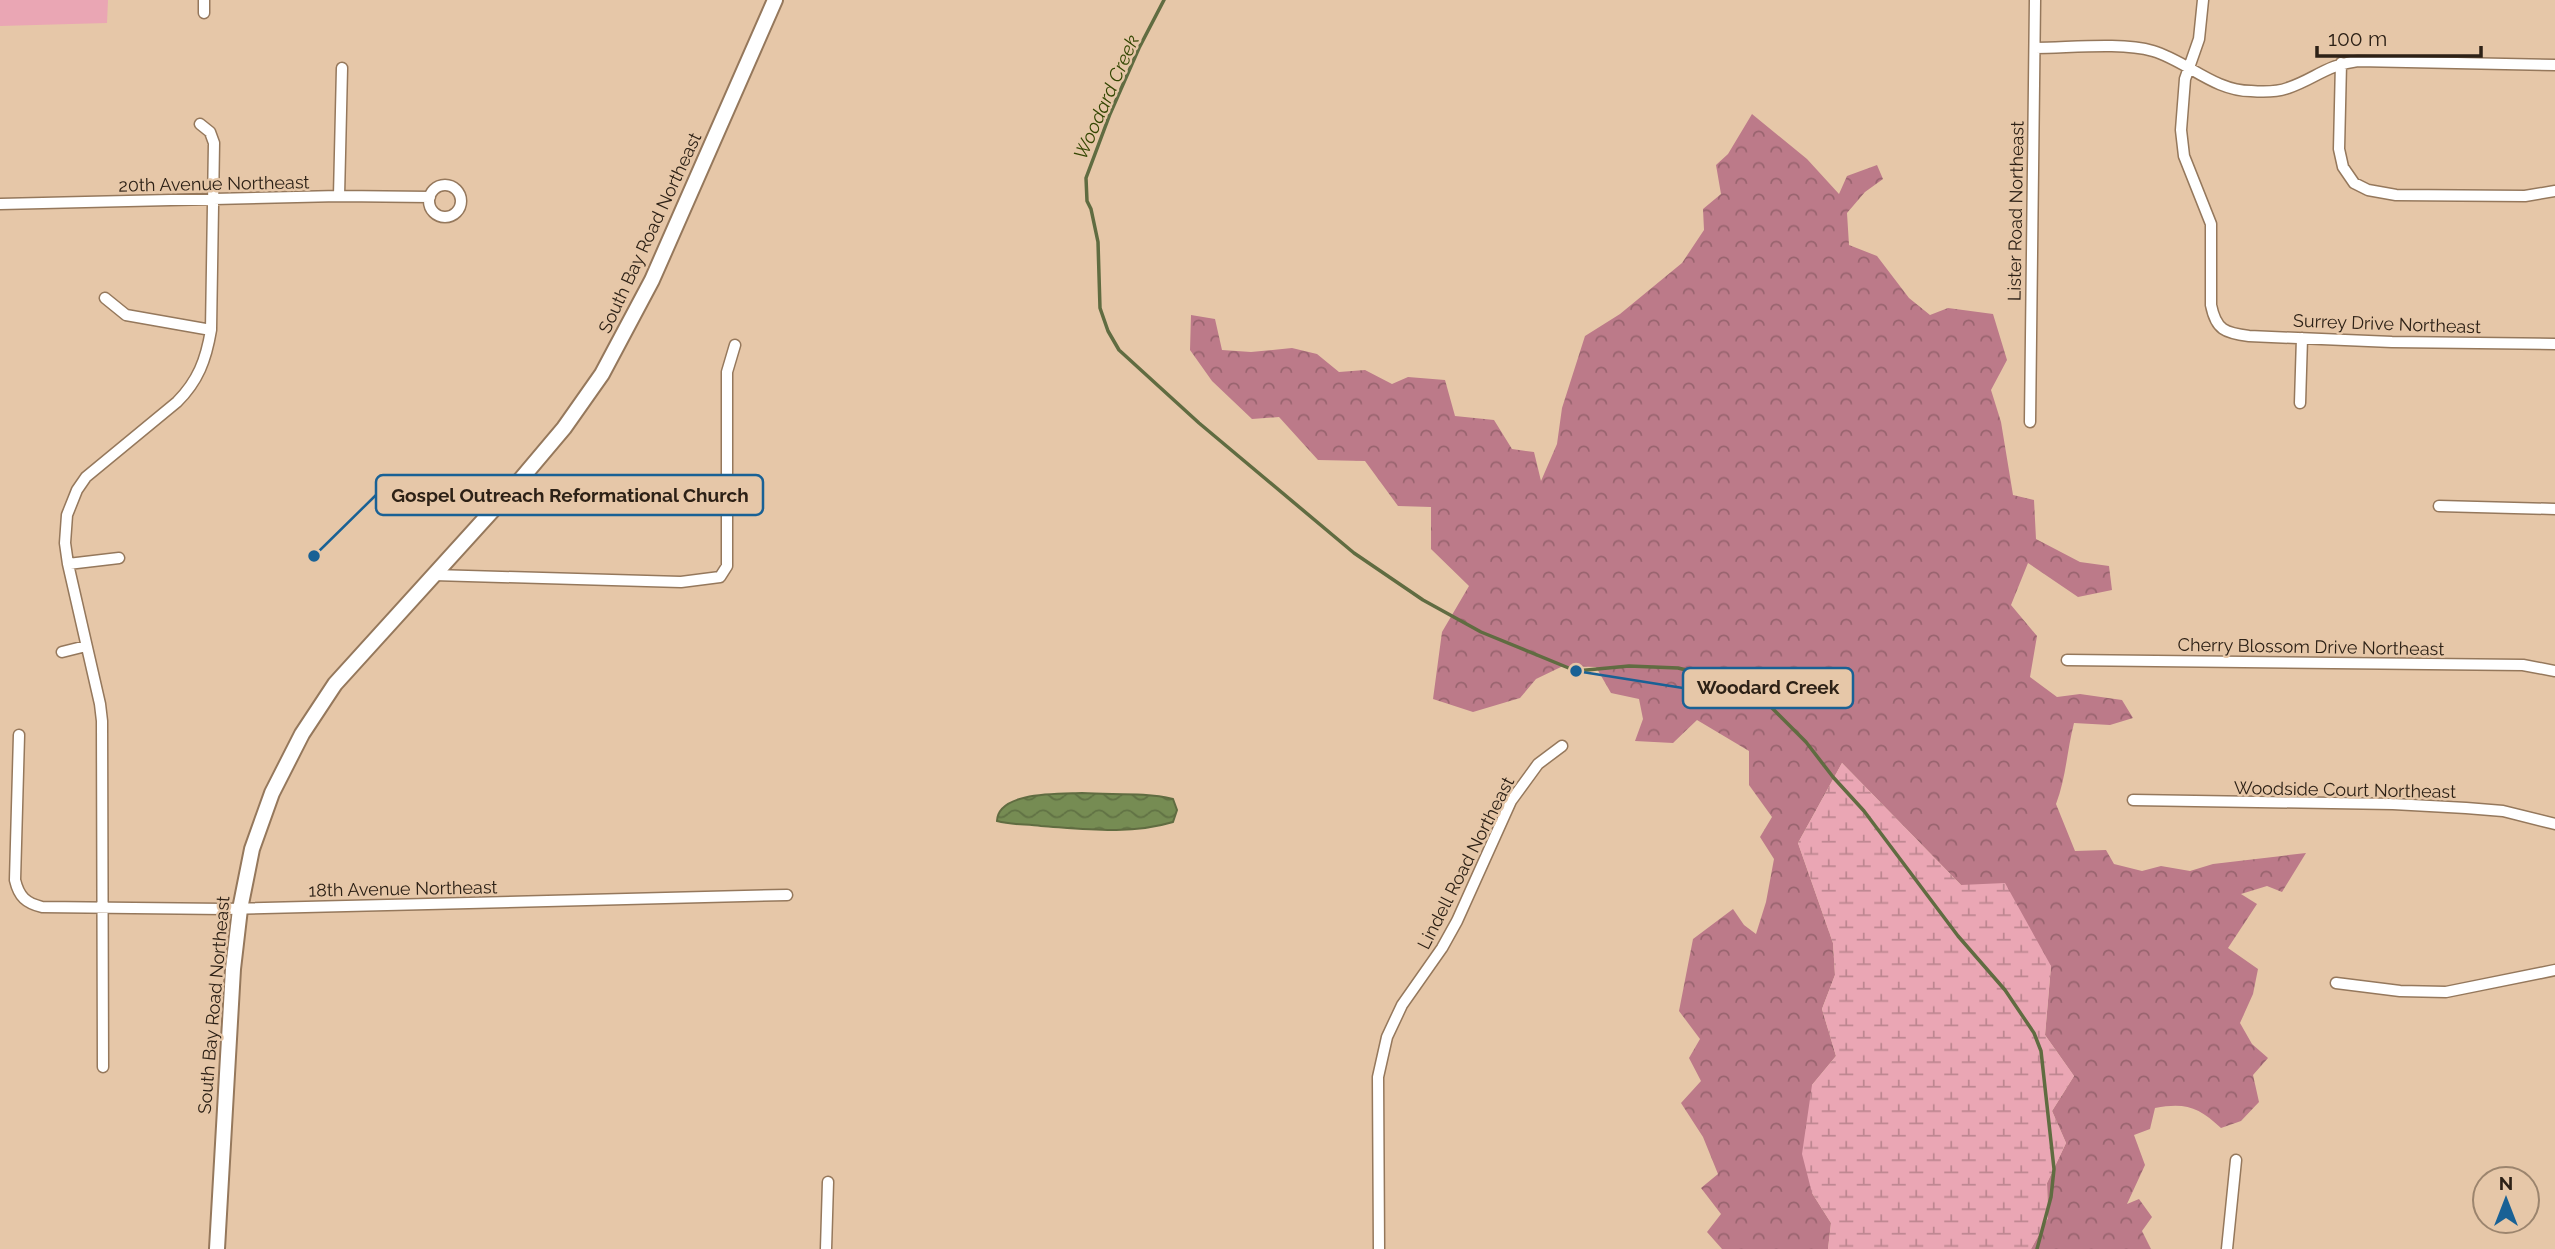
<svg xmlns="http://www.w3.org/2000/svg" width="2555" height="1249" font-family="Raleway,sans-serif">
	<defs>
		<pattern id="forest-crowns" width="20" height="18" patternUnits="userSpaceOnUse" patternTransform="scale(1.75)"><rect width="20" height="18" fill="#bc7a89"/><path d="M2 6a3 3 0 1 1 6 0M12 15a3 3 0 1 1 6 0" fill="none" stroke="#99646f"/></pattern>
		<pattern id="wetland-marsh" width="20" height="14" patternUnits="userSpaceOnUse" patternTransform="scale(1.75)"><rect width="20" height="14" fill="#eaa6b4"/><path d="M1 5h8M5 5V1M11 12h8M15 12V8" fill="none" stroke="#be8791"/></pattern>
		<pattern id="water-waves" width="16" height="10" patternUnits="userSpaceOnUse" patternTransform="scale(1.75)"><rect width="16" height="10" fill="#768c53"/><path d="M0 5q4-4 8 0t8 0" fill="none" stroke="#617244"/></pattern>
	</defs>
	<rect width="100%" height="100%" fill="#e6c7a8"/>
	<path fill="#eaa6b4" d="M 0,0 L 108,0 L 107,23 L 0,26 Z"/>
	<path fill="url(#forest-crowns)" d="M 1752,114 L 1807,159 L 1839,194 L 1847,176 L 1877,165 L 1883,179 L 1865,192 L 1847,213 L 1849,245 L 1877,256 L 1909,298 L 1930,315 L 1948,308 L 1993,314 L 2007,360 L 1991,390 L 2001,422 L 2013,495 L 2034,500 L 2036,539 L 2080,562 L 2109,566 L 2112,590 L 2078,597 L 2028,563 L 2011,605 L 2037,636 L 2030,677 L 2057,697 L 2080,694 L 2122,700 L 2133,718 L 2110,725 L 2074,723 C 2067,750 2066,778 2056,804 L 2075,851 L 2106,850 L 2114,864 L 2142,871 L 2161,866 L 2190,871 L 2213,864 L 2306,853 L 2282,892 L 2267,886 L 2241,894 L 2257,904 L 2228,948 L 2258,969 L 2253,994 L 2240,1023 L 2252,1044 L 2268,1058 L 2253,1075 L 2259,1102 L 2241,1121 L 2221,1128 C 2199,1107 2185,1102 2155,1108 L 2150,1129 L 2134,1135 L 2145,1165 L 2127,1204 L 2139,1199 L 2152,1217 L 2142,1231 L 2151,1249 L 2031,1249 L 2048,1218 L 2047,1183 L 2066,1143 L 2052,1111 L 2074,1076 L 2045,1035 L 2051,966 L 1961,885 L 1842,763 L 1798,843 L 1833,943 L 1835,975 L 1822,1009 L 1836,1056 L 1812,1085 L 1812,1193 L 1831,1223 L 1828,1249 L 1722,1249 L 1707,1232 L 1721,1214 L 1701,1188 L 1718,1174 L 1703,1137 L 1681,1103 L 1701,1081 L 1689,1058 L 1700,1039 L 1679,1011 L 1693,939 L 1733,909 L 1744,925 L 1756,934 L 1766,902 L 1774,859 L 1760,837 L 1772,817 L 1749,785 L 1749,751 L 1697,720 L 1673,743 L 1635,741 L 1643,719 L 1639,699 L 1611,693 L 1596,667 L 1563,666 L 1536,679 L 1520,698 L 1473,712 L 1433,699 L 1442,632 L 1469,586 L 1431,549 L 1431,507 L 1398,506 L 1365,461 L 1318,460 L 1279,417 L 1252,419 L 1212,381 L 1190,350 L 1191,315 L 1215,319 L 1222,350 L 1251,352 L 1292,348 L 1317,354 L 1339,372 L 1365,370 L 1392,384 L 1408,377 L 1445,380 L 1455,416 L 1494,420 L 1512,449 L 1534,452 L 1541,481 L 1557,444 L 1562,408 L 1585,336 L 1620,314 L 1682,263 L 1704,230 L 1703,209 L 1721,194 L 1716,165 L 1728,154 Z"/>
	<path fill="url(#wetland-marsh)" d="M 1842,763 L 1961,885 L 2005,883 L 2051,966 L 2045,1035 L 2074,1076 L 2052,1111 L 2066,1143 L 2047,1183 L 2048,1218 L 2031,1249 L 1828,1249 L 1831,1223 L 1812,1193 L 1802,1154 L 1812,1085 L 1836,1056 L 1822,1009 L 1835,975 L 1833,943 L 1798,843 Z"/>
	<path fill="url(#water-waves)" stroke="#606c41" stroke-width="2" d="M 1082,793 C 1112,795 1144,792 1173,799 L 1177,810 L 1173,822 C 1130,835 1085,829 1041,826 C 1026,824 1012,825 997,821 C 998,791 1061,794 1082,793 Z"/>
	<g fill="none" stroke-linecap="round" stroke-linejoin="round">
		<path stroke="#606c41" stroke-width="3.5" d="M 1164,0 L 1139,48 L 1110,114 L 1086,178 L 1087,201 L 1091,209 L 1098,242 L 1100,308 L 1108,331 L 1119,350 L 1199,423 L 1354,553 L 1423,600 L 1481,632 L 1576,671 L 1629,666 L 1678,668 L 1728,680 L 1763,699 L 1806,742 L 1833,777 L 1864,811 L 1958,936 L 2005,990 L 2034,1033 L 2041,1051 L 2054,1169 L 2051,1197 L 2037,1249"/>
		<defs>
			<path id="street" d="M 2203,0 L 2199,39 L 2185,79 L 2181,130 L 2184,156 L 2211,224 L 2211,305 C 2216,330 2225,333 2249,336 L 2392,342 L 2555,344
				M 204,13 L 204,0
				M 2035,48 C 2069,48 2121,42 2153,51 C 2187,61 2214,91 2251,91 C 2263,92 2277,92 2288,88 C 2315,79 2326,65 2358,61 L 2555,65
				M 2341,63 L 2339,149 L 2343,167 L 2354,183 L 2368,190 L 2396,195 L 2525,196 L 2555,191
				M429 201a16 16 0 1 1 32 0a16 16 0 1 1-32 0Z
				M 339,196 L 342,68
				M 0,204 L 339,196 L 430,197
				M 105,298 L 126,315 L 211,330
				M 2300,403 L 2302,338
				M 2030,422 L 2035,0
				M 2439,506 L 2555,509
				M 68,564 L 119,558
				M 434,575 L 681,582 L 720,577 L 727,566 L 727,372 L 735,345
				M 62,652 L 86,646
				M 2067,660 L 2523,665 L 2555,671
				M 19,735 L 15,880 C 19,897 26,903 42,907 L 225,909 L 787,895
				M 2133,800 L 2393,804 L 2466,808 L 2503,811 L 2555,824
				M 2336,983 L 2400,991 L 2446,992 L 2555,970
				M 103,1067 L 102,721 L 100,704 L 68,564 L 65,543 L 67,515 L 77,490 L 86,477 L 177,402 C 198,381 206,360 211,330 L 214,143 L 210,132 L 200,124
				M 826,1249 L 828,1182
				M 1379,1249 L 1378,1077 L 1387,1037 L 1402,1005 L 1442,948 L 1457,921 L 1511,801 L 1538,764 L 1562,746
				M 2227,1249 L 2236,1160"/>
			<path id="secondary" d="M 217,1249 L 233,969 L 240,909 L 252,849 L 272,793 L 302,734 L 335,684 L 521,479 L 564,428 L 602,374 L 652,280 L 775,0"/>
		</defs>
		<use href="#street" stroke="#95785c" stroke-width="13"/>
		<use href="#secondary" stroke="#95785c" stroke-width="18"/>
		<use href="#street" stroke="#fff" stroke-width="10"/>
		<use href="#secondary" stroke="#fff" stroke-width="14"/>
	</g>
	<g text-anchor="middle" stroke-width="5" stroke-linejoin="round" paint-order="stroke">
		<g font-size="18" fill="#2d2116" stroke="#e6c7a8">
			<text transform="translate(214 184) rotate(-1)" y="6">20th Avenue Northeast</text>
			<text transform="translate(2016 211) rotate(-89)" y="6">Lister Road Northeast</text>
			<text transform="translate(650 233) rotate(-65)" y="6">South Bay Road Northeast</text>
			<text transform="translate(2387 324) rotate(2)" y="6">Surrey Drive Northeast</text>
			<text transform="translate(2311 647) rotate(1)" y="6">Cherry Blossom Drive Northeast</text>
			<text transform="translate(2345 790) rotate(1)" y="6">Woodside Court Northeast</text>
			<text transform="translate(1466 863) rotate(-63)" y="6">Lindell Road Northeast</text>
			<text transform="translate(403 889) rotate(-1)" y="6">18th Avenue Northeast</text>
			<text transform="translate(214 1005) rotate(-85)" y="6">South Bay Road Northeast</text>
		</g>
		<g font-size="19" font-style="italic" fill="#334602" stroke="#e6c7a8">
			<text transform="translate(1106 97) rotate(-66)" y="7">Woodard Creek</text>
		</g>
	</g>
	<path fill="none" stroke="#196195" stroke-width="2.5" d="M314 556L376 495M1576 671L1683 688"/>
	<g fill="#196195" stroke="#e6c7a8" stroke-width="2.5">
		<circle cx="314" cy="556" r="7"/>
		<circle cx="1576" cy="671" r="7"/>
	</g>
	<g fill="#e6c7a8" stroke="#196195" stroke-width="2.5">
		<rect x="376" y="475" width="387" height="40" rx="7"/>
		<rect x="1683" y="668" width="170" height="40" rx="7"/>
	</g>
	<g font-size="19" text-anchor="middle" font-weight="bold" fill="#2d2116">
		<text x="570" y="502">Gospel Outreach Reformational Church</text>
		<text x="1768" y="694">Woodard Creek</text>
	</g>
	<g transform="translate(2506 1200)"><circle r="33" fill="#e6c7a8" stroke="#9c856e" stroke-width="2"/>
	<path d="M0-5L12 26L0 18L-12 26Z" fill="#196195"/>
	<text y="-10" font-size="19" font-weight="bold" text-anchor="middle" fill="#2d2116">N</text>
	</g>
	<path d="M2317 46v10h164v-10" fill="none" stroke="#2d2116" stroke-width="3.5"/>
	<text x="2328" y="46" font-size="21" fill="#2d2116" stroke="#e6c7a8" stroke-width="5" paint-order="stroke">100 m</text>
</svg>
